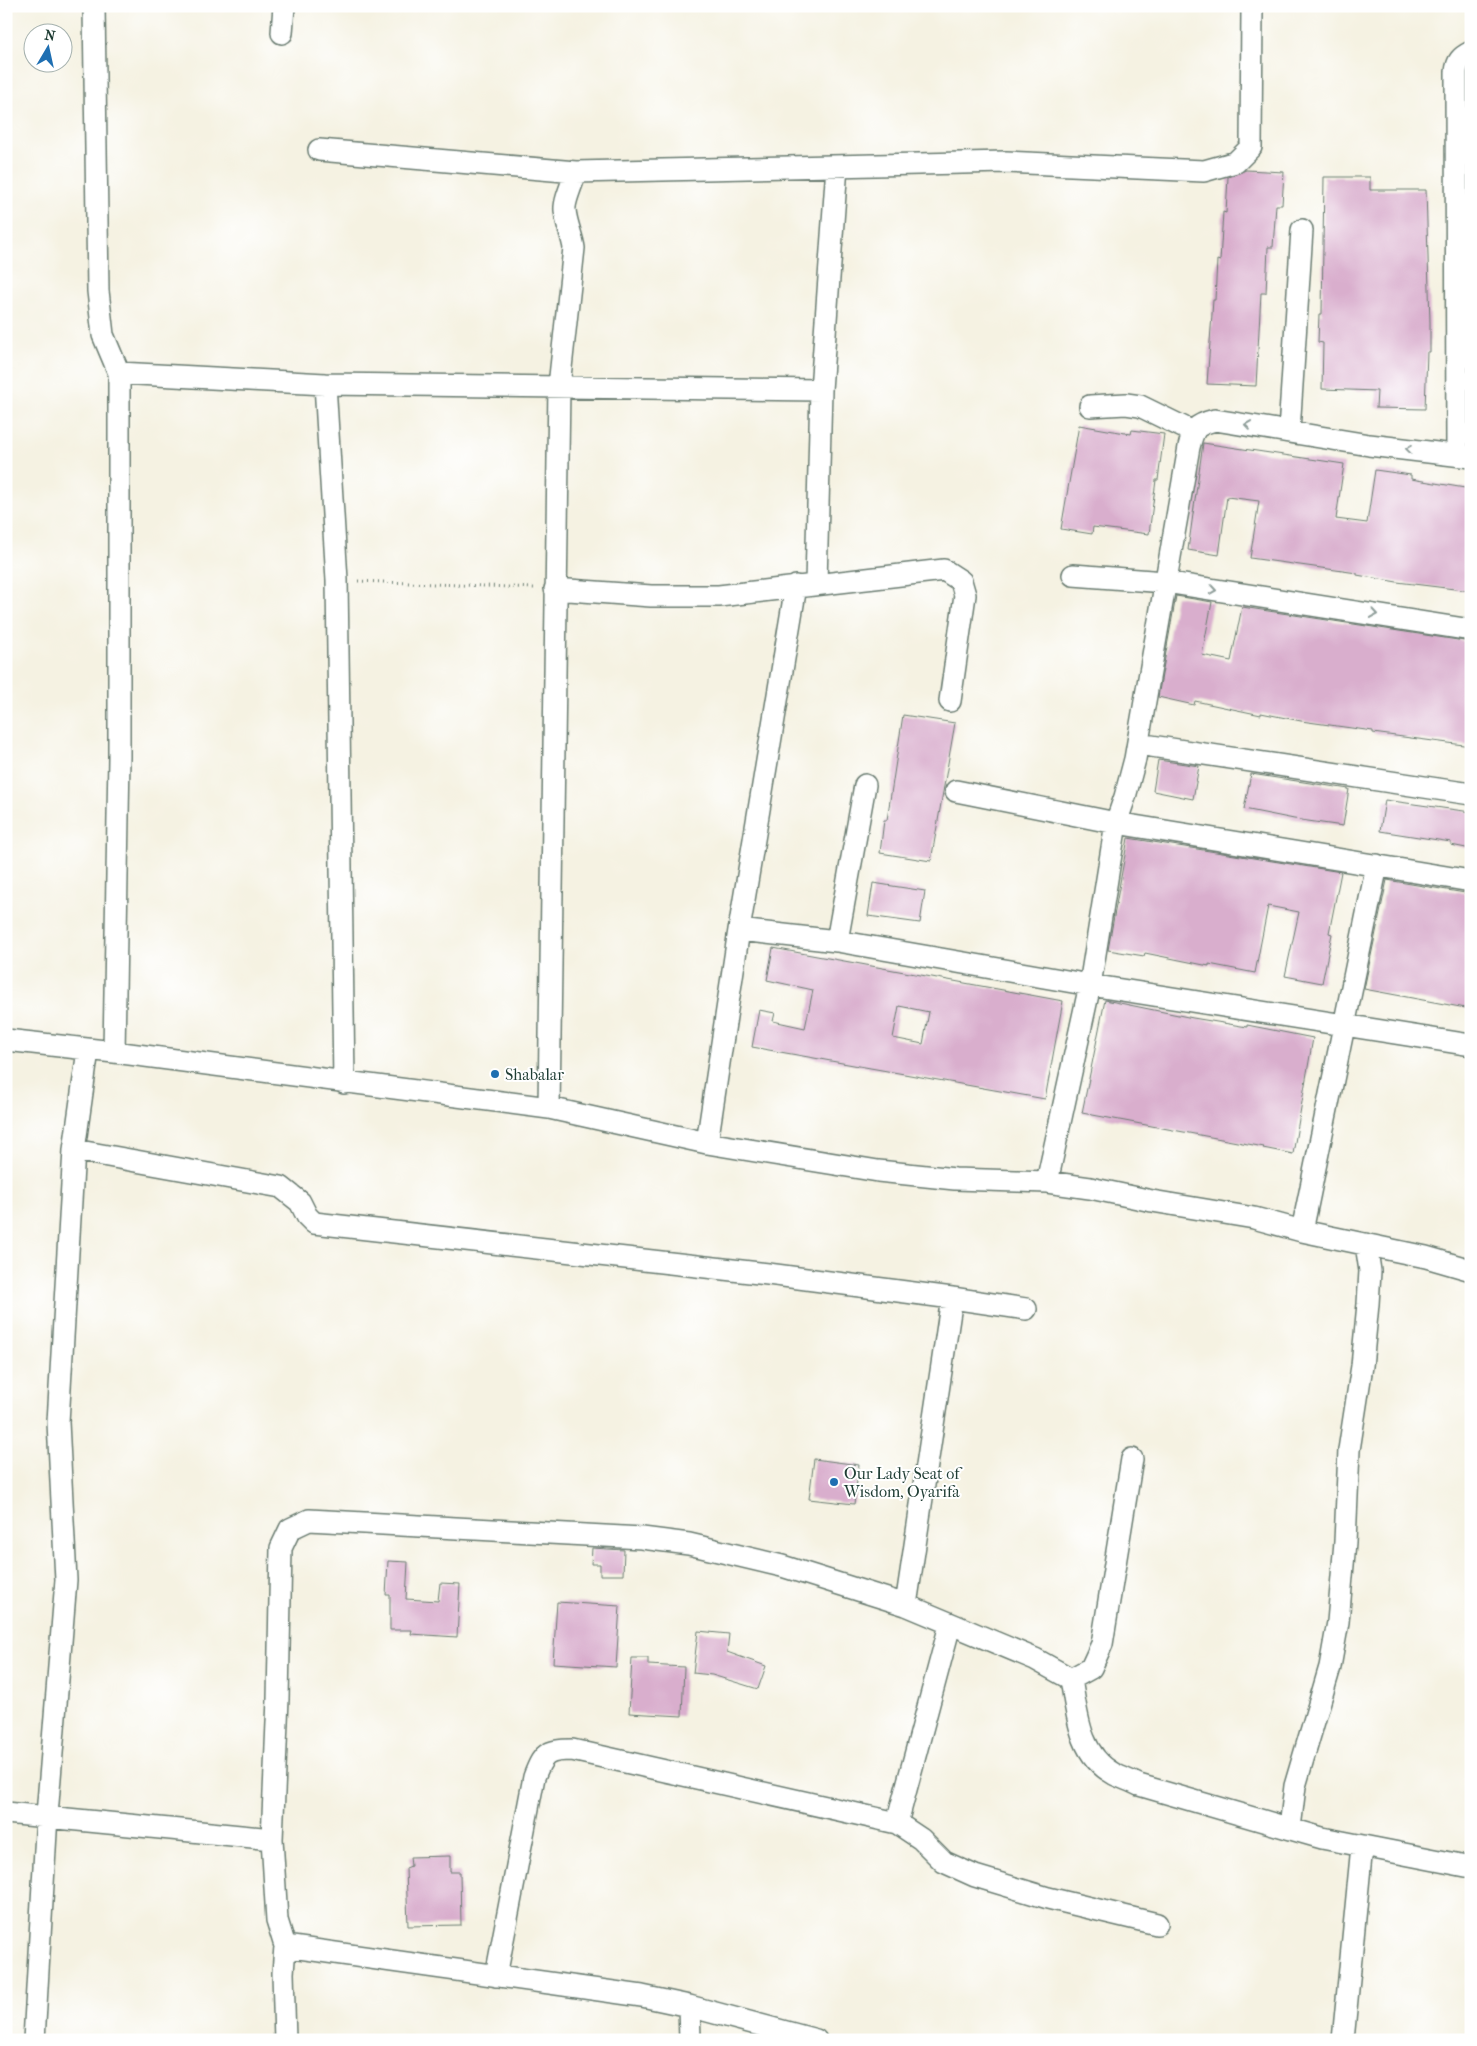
<svg xmlns="http://www.w3.org/2000/svg" width="1477" height="2046" font-family="'IM FELL French Canon',serif">
	<rect width="100%" height="100%" fill="#fff"/>
	<filter id="ink" filterUnits="userSpaceOnUse"><feTurbulence type="fractalNoise" baseFrequency=".02" numOctaves="2"/><feDisplacementMap in="SourceGraphic" scale="10" xChannelSelector="R" yChannelSelector="G"/><feConvolveMatrix kernelMatrix="1 2 1 2 8 2 1 2 1" color-interpolation-filters="sRGB"/></filter>
	<filter id="wash" filterUnits="userSpaceOnUse"><feTurbulence type="fractalNoise" baseFrequency=".0096" numOctaves="4" result="noise"/><feDisplacementMap in="SourceGraphic" scale="20" xChannelSelector="R" yChannelSelector="G"/><feGaussianBlur stdDeviation="1.12" result="paint"/><feColorMatrix in="noise" values="0 0 0 0 0 0 0 0 0 0 0 0 0 0 0 0 0 1.4 0 .05"/><feComposite in="paint" operator="in"/></filter>
	<g filter="url(#wash)">
		<rect width="100%" height="100%" fill="#f5f2e2"/>
		<g id="blocks">
			<path fill="#d9aecd" fill-rule="evenodd" d="M 1246,170 L 1284,172 L 1282,205 L 1276,205 L 1273,247 L 1268,247 L 1266,293 L 1261,293 L 1256,386 L 1207,384 L 1213,300 L 1215,300 L 1217,260 L 1220,261 L 1223,212 L 1226,213 L 1228,177 Z
				M 1324,177 L 1370,177 L 1370,190 L 1426,190 L 1430,322 L 1430,352 L 1427,352 L 1425,409 L 1376,408 L 1377,391 L 1322,389 L 1323,343 L 1318,342 L 1319,314 L 1322,314 Z
				M 1079,425 L 1131,434 L 1132,430 L 1164,434 L 1158,480 L 1156,480 L 1149,534 L 1093,527 L 1092,534 L 1061,529 Z
				M 1203,443 L 1344,464 L 1336,519 L 1367,523 L 1375,470 L 1411,475 L 1411,479 L 1471,489 L 1471,591 L 1397,582 L 1357,575 L 1357,573 L 1250,558 L 1259,501 L 1227,497 L 1219,555 L 1188,550 Z
				M 1176,596 L 1212,602 L 1202,655 L 1231,661 L 1242,607 L 1471,642 L 1471,746 L 1373,733 L 1373,731 L 1301,721 L 1261,713 L 1261,715 L 1195,701 L 1194,705 L 1158,697 Z
				M 903,715 L 955,723 L 931,861 L 880,853 L 884,820 L 887,820 Z
				M 1158,760 L 1199,766 L 1193,799 L 1153,791 Z
				M 1251,774 L 1349,789 L 1343,826 L 1294,819 L 1244,809 Z
				M 1385,800 L 1471,812 L 1471,849 L 1451,845 L 1451,842 L 1380,831 Z
				M 1128,838 L 1341,872 L 1329,933 L 1332,934 L 1322,983 L 1285,976 L 1299,912 L 1268,906 L 1255,973 L 1209,964 L 1209,966 L 1145,953 L 1144,956 L 1108,950 Z
				M 1387,880 L 1471,894 L 1471,1009 L 1364,989 Z
				M 873,883 L 925,891 L 920,923 L 868,916 Z
				M 773,948 L 1063,1001 L 1045,1099 L 752,1047 L 759,1010 L 775,1013 L 773,1021 L 805,1028 L 813,990 L 767,980 ZM 899,1006 L 929,1012 L 923,1044 L 893,1038 Z
				M 1105,1000 L 1193,1018 L 1247,1027 L 1247,1025 L 1313,1038 L 1293,1154 L 1263,1148 L 1264,1147 L 1082,1113 Z
				M 814,1459 L 859,1465 L 854,1504 L 809,1499 Z
				M 592,1548 L 624,1550 L 623,1575 L 600,1575 L 600,1564 L 591,1564 Z
				M 388,1561 L 408,1562 L 406,1599 L 438,1601 L 440,1583 L 460,1584 L 457,1637 L 411,1634 L 412,1630 L 390,1630 L 390,1595 L 386,1595 Z
				M 557,1602 L 620,1606 L 616,1667 L 553,1663 Z
				M 698,1631 L 729,1634 L 727,1652 L 766,1666 L 758,1689 L 712,1675 L 693,1673 Z
				M 632,1658 L 648,1658 L 648,1665 L 684,1667 L 682,1716 L 629,1713 Z
				M 450,1856 L 450,1872 L 460,1872 L 461,1925 L 408,1926 L 406,1868 L 411,1866 L 410,1857 Z"/>
		</g>
	</g>
	<g filter="url(#ink)">
		<use href="#blocks" fill-opacity="0" stroke="#6a7c71" stroke-width="1"/>
		<g fill="none" stroke-linecap="round" stroke-linejoin="round">
			<defs>
				<path id="minor" d="M 94,6 L 98,291 L 103,335 L 119,373 L 119,757 L 114,1052
					M 282,33 L 284,6
					M 319,150 L 576,172
					M 119,373 L 325,384 L 821,390
					M 325,384 L 337,580 L 344,1083
					M 1090,406 L 1126,404 L 1140,406 L 1193,432
					M 1289,431 L 1302,230
					M 1457,455 L 1456,72 C 1457,61 1461,57 1471,52
					M 1073,575 L 1165,582 L 1471,630
					M 816,583 L 821,390 L 837,166
					M 555,589 L 651,596 L 719,596 L 944,570 L 961,581 L 965,595 L 950,701
					M 1138,744 L 1471,794
					M 956,791 L 1116,823 L 1125,797 L 1135,759 L 1189,447 C 1194,428 1195,425 1215,420 L 1369,445 L 1471,457
					M 739,930 L 837,941 L 1090,985 L 1471,1045
					M 837,941 L 865,785
					M 6,1040 L 114,1052 L 549,1108 L 707,1143 L 878,1171 L 955,1179 L 1047,1182 L 1090,1188 L 1152,1201 L 1254,1218 L 1302,1231 L 1426,1257 L 1471,1270
					M 549,1108 L 559,386 L 574,248 C 572,235 566,223 565,210 C 564,201 573,182 576,172 L 1006,162 L 1204,171 L 1236,162 L 1251,147 L 1252,6
					M 707,1143 L 739,930 L 796,586
					M 74,1150 L 281,1187 L 300,1202 L 307,1216 L 314,1223 L 768,1274 L 952,1298 L 1026,1309
					M 1047,1182 L 1090,985 L 1116,823 L 1471,881
					M 1302,1231 L 1377,865
					M 906,1605 L 952,1298
					M 1071,1679 L 1091,1668 L 1102,1644 L 1132,1459
					M 6,1813 L 272,1839
					M 897,1823 L 950,1625
					M 1290,1828 L 1295,1786 L 1330,1667 L 1338,1622 L 1345,1542 L 1349,1450 L 1362,1366 L 1368,1304 L 1370,1271 L 1366,1244
					M 285,1946 L 283,1973 L 285,2040
					M 496,1976 L 534,1777 C 543,1754 546,1750 572,1750 L 897,1823 L 921,1839 L 944,1862 L 975,1876 L 1048,1898 L 1157,1924
					M 689,2006 L 690,2040
					M 34,2040 L 47,1815 L 66,1580 L 58,1422 L 74,1150 L 88,1050
					M 816,2040 L 689,2006 L 642,1996 L 285,1946 L 277,1920 L 272,1839 L 278,1699 L 281,1548 L 290,1529 L 309,1520 L 642,1538 L 689,1544 L 782,1566 L 906,1605 L 1035,1659 L 1071,1679 C 1077,1714 1079,1755 1114,1774 C 1122,1778 1131,1781 1139,1785 L 1322,1838 L 1471,1867
					M 1343,2040 L 1362,1846"/>
			</defs>
			<use href="#minor" stroke="#6a7c71" stroke-width="24"/>
			<path stroke="#6a7c71" stroke-width="3" stroke-dasharray="1 4" stroke-linecap="butt" d="M 358,581 L 536,588"/>
			<use href="#minor" stroke="#fff" stroke-width="21"/>
		</g>
		<defs><path id="oneway-chevron" d="M-2-3.5L2.5 0L-2 3.5" fill="none" stroke-width="1.6" stroke-linecap="round" stroke-linejoin="round" transform="scale(1.25)"/></defs>
		<g stroke="#8f9e9a">
			<use href="#oneway-chevron" transform="translate(1248 425) rotate(-172)"/>
			<use href="#oneway-chevron" transform="translate(1409 449) rotate(-173)"/>
			<use href="#oneway-chevron" transform="translate(1213 590) rotate(9)"/>
			<use href="#oneway-chevron" transform="translate(1374 614) rotate(9)"/>
		</g>
	</g>
	<g fill="#1f6fb2" stroke="#fff" stroke-width="2">
		<circle cx="495" cy="1074" r="5"/>
		<circle cx="834" cy="1482" r="5"/>
	</g>
	<g text-anchor="middle" stroke-width="4" stroke-linejoin="round" paint-order="stroke">
		<g font-size="16" fill="#1f3d34" stroke="#fff" text-anchor="start">
			<text x="505" y="1080">Shabalar</text>
			<text x="844" y="1479">Our Lady Seat of<tspan x="844" dy="18">Wisdom, Oyarifa</tspan></text>
		</g>
	</g>
	<rect width="1477" height="2046" fill="none" stroke="#fff" stroke-width="25"/>
	<g transform="translate(48 48) rotate(9)"><circle r="24" fill="#ffffff" stroke="#a5b1ae"/>
	<path d="M0-4L9 19L0 12L-9 19Z" fill="#1f6fb2"/>
	<text y="-8" font-size="14" font-weight="bold" text-anchor="middle" fill="#1f3d34">N</text>
	</g>
</svg>
